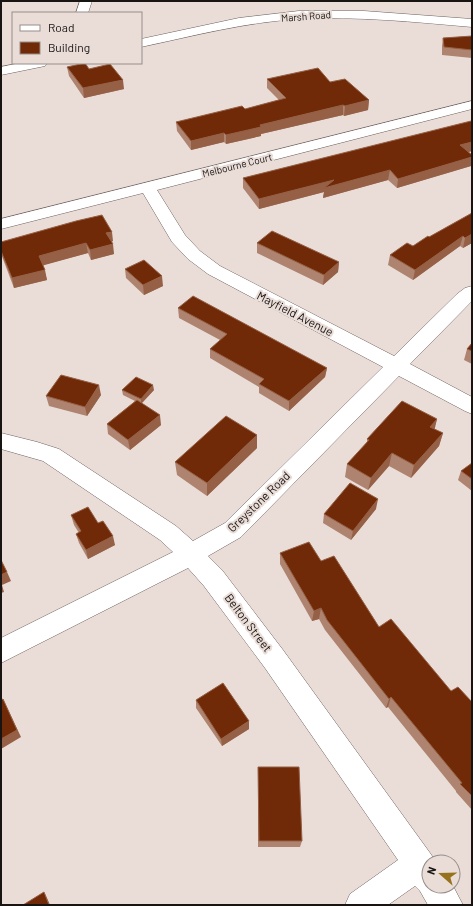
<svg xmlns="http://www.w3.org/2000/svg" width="473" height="906" font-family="Barlow,sans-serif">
	<rect width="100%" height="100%" fill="#eaddd8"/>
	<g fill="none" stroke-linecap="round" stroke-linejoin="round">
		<defs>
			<path id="minor" d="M 80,1 L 92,1 L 88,13 L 76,13 Z
				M 472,101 L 472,109 L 157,190 L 185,235 L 200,251 L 220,266 L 394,356 L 457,294 L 465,288 L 472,286 L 472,301 L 410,364 L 472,397 L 472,414 L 465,411 L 399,376 L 241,537 L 208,556 L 222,570 L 283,650 L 430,853 L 436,862 L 429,862 L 429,886 L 453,886 L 463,905 L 428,905 L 420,891 L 415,886 L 388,905 L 345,905 L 350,894 L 398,860 L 265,668 L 204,586 L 188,568 L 1,663 L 1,638 L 173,552 L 160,540 L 43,461 L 1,449 L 1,433 L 37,442 L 59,449 L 176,526 L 193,541 L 225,523 L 383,367 L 208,274 L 188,259 L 172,242 L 143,193 L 1,229 L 1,219 Z"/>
			<path id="tertiary" d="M 299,11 L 364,11 L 472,19 L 472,27 C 415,22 357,16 299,19 C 246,22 193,36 141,47 L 141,39 L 239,18 Z
				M 20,63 L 47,63 L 45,66 L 1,75 L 1,67 Z"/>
		</defs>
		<use href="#minor" stroke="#6c615d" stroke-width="1"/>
		<use href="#tertiary" stroke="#6c615d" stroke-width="1"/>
		<use href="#minor" fill="#fff" fill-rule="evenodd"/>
		<use href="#tertiary" fill="#fff" fill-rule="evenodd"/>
	</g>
	<path fill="#ae8470" d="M 472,36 L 472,58 L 442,55 L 442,46 L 443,38 Z
		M 67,67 L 89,69 L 124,89 L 84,98 L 69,76 Z
		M 267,79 L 330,82 L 369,100 L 368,110 L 344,116 L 343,115 L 261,134 L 261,136 L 226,144 L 224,142 L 191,150 L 177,131 L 176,122 L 245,109 L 279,100 L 267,88 Z
		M 472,122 L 472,151 L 468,152 L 471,166 L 397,188 L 388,180 L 323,198 L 324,192 L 259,209 L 243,188 L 243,178 Z
		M 472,213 L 472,243 L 463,248 L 460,246 L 413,280 L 388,265 L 390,255 L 413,246 Z
		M 113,241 L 111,242 L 114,254 L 91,260 L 88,253 L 43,265 L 47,280 L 14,288 L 1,254 L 1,242 Z
		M 257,243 L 339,262 L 338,272 L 323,285 L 257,253 Z
		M 125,269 L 163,286 L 144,295 L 126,278 Z
		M 178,308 L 327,368 L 325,377 L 289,411 L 259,393 L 259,387 L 210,358 L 210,349 L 220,340 L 179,318 Z
		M 472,343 L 472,364 L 464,360 L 467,349 Z
		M 122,390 L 154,390 L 142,403 L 161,425 L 130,450 L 108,434 L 107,424 L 135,401 L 123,395 Z
		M 101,395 L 87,416 L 49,406 L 46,396 Z
		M 437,419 L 434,429 L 443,433 L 439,446 L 411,478 L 389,466 L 368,490 L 345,477 L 347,464 L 367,443 L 367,439 Z
		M 257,448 L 207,496 L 177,475 L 175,462 Z
		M 472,463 L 472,491 L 458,480 L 461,471 Z
		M 376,509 L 351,540 L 323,523 L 324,514 Z
		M 71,515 L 98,523 L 115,545 L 88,559 L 79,543 L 76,534 L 79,533 L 74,525 Z
		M 280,553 L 321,561 L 379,627 L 451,691 L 472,702 L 472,810 L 456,792 L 456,791 L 388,707 L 386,708 L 325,630 L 319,619 L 312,621 L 280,564 Z
		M 196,700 L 249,729 L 222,746 L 196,708 Z
		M 258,767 L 302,841 L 300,847 L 258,847 Z"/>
	<path fill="#956046" d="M 123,80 L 124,89 L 84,98 L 83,88 Z
		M 369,100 L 368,110 L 344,116 L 345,106 Z
		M 343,105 L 343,115 L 261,134 L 261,136 L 226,144 L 226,135 L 260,125 Z
		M 224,133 L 224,142 L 191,150 L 191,141 Z
		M 472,142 L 472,151 L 458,155 L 460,145 Z
		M 472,157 L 472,163 L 471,166 L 397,188 L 398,179 Z
		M 390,170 L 388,180 L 323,198 L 324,192 L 259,209 L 259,199 L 334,180 Z
		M 112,232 L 113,241 L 108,243 L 106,233 Z
		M 472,234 L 472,243 L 463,248 L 465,238 Z
		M 463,236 L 460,246 L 413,280 L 415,270 Z
		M 86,243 L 88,253 L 41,266 L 39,256 Z
		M 113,244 L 114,254 L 91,260 L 90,250 Z
		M 339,262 L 338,272 L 323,285 L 324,275 Z
		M 45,270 L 47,280 L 14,288 L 12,278 Z
		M 162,276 L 163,286 L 144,295 L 143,285 Z
		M 327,368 L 325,377 L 289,411 L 289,401 Z
		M 99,385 L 101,395 L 87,416 L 85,407 Z
		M 153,385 L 154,390 L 141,404 L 141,399 Z
		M 160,415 L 161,425 L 130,450 L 128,440 Z
		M 437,419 L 434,432 L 430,427 Z
		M 443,433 L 439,446 L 411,478 L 414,465 Z
		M 257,435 L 257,448 L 207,496 L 207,483 Z
		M 392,453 L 389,466 L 368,490 L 371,478 Z
		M 378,499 L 376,509 L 351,540 L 353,531 Z
		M 113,536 L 115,545 L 88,559 L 86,550 Z
		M 7,572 L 11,581 L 2,585 L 4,592 L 1,593 L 1,575 Z
		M 321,608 L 319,619 L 312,621 L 314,611 Z
		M 391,697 L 388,707 L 386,708 L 389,699 Z
		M 3,699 L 21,737 L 1,749 L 1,739 Z
		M 249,721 L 249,729 L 222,746 L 221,739 Z
		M 44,892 L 47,898 L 50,905 L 49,905 Z"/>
	<path fill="#712a07" stroke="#956046" d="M 472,36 L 472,50 L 444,47 L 443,38 Z
		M 85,63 L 89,69 L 110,64 L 123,80 L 83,88 L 67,67 Z
		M 318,68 L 330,82 L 345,79 L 369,100 L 345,106 L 343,105 L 260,125 L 261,127 L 226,135 L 224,133 L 191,141 L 176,122 L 242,106 L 245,109 L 286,98 L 267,79 Z
		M 471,121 L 472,122 L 472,142 L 460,145 L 472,155 L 472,157 L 398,179 L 390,170 L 324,188 L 334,180 L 259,199 L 243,178 Z
		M 472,213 L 472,234 L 465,238 L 463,236 L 415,270 L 390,255 L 407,243 L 413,246 L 428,236 L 429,237 Z
		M 102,215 L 112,232 L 106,233 L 113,244 L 90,250 L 86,243 L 39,256 L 45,270 L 12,278 L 1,251 L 1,242 L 76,221 Z
		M 272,231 L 339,262 L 324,275 L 257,243 Z
		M 144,260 L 162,276 L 143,285 L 125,269 Z
		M 193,296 L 327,368 L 289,401 L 259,384 L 264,379 L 210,349 L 227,334 L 178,308 Z
		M 472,343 L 472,351 L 467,349 Z
		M 61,375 L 99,385 L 85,407 L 46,396 Z
		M 136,377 L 153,385 L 141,399 L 122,390 Z
		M 137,400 L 160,415 L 128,440 L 107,424 Z
		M 402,401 L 437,419 L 430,427 L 443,433 L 414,465 L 392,453 L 371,478 L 347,464 L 369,440 L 367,439 Z
		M 226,416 L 257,435 L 207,483 L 175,462 Z
		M 472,463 L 472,479 L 461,471 Z
		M 350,483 L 378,499 L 353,531 L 324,514 Z
		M 88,507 L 98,523 L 103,521 L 113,536 L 86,550 L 76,534 L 81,531 L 71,515 Z
		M 309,542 L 321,561 L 334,556 L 379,627 L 391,619 L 451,691 L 458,687 L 472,702 L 472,796 L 460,784 L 462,783 L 391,697 L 389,699 L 327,620 L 321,608 L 314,611 L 280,553 Z
		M 1,560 L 7,572 L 1,575 Z
		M 223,683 L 249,721 L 221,739 L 196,700 Z
		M 3,699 L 17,730 L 1,739 L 1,700 Z
		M 258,767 L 299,767 L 302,841 L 259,841 Z
		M 44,892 L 49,905 L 23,905 Z"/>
	<g text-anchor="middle" stroke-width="4" stroke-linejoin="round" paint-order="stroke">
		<g font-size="10" fill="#181412" stroke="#eaddd8">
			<text transform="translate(306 16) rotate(-4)" y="4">Marsh Road</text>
			<text transform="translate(237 165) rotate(-14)" y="4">Melbourne Court</text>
		</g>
		<g font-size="12" fill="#181412" stroke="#eaddd8">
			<text transform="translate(295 314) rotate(27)" y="4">Mayfield Avenue</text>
			<text transform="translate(259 502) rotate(-44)" y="4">Greystone Road</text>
			<text transform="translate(248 623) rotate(53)" y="4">Belton Street</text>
		</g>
	</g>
	<rect width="473" height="906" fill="none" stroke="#181412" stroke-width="4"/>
	<rect x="12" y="12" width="130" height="52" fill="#eaddd8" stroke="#968d89"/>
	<rect x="20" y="25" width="20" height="6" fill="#ffffff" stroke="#968d89"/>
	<text x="48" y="32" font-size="12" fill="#181412">Road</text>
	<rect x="20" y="42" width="20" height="12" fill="#712a07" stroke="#968d89"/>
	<text x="48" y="52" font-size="12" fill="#181412">Building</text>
	<g transform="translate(441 874) rotate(290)"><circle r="19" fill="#eaddd8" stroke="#968d89"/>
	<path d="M0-3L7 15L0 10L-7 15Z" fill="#97721c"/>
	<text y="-6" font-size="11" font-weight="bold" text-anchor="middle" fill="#181412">N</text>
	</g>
</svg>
